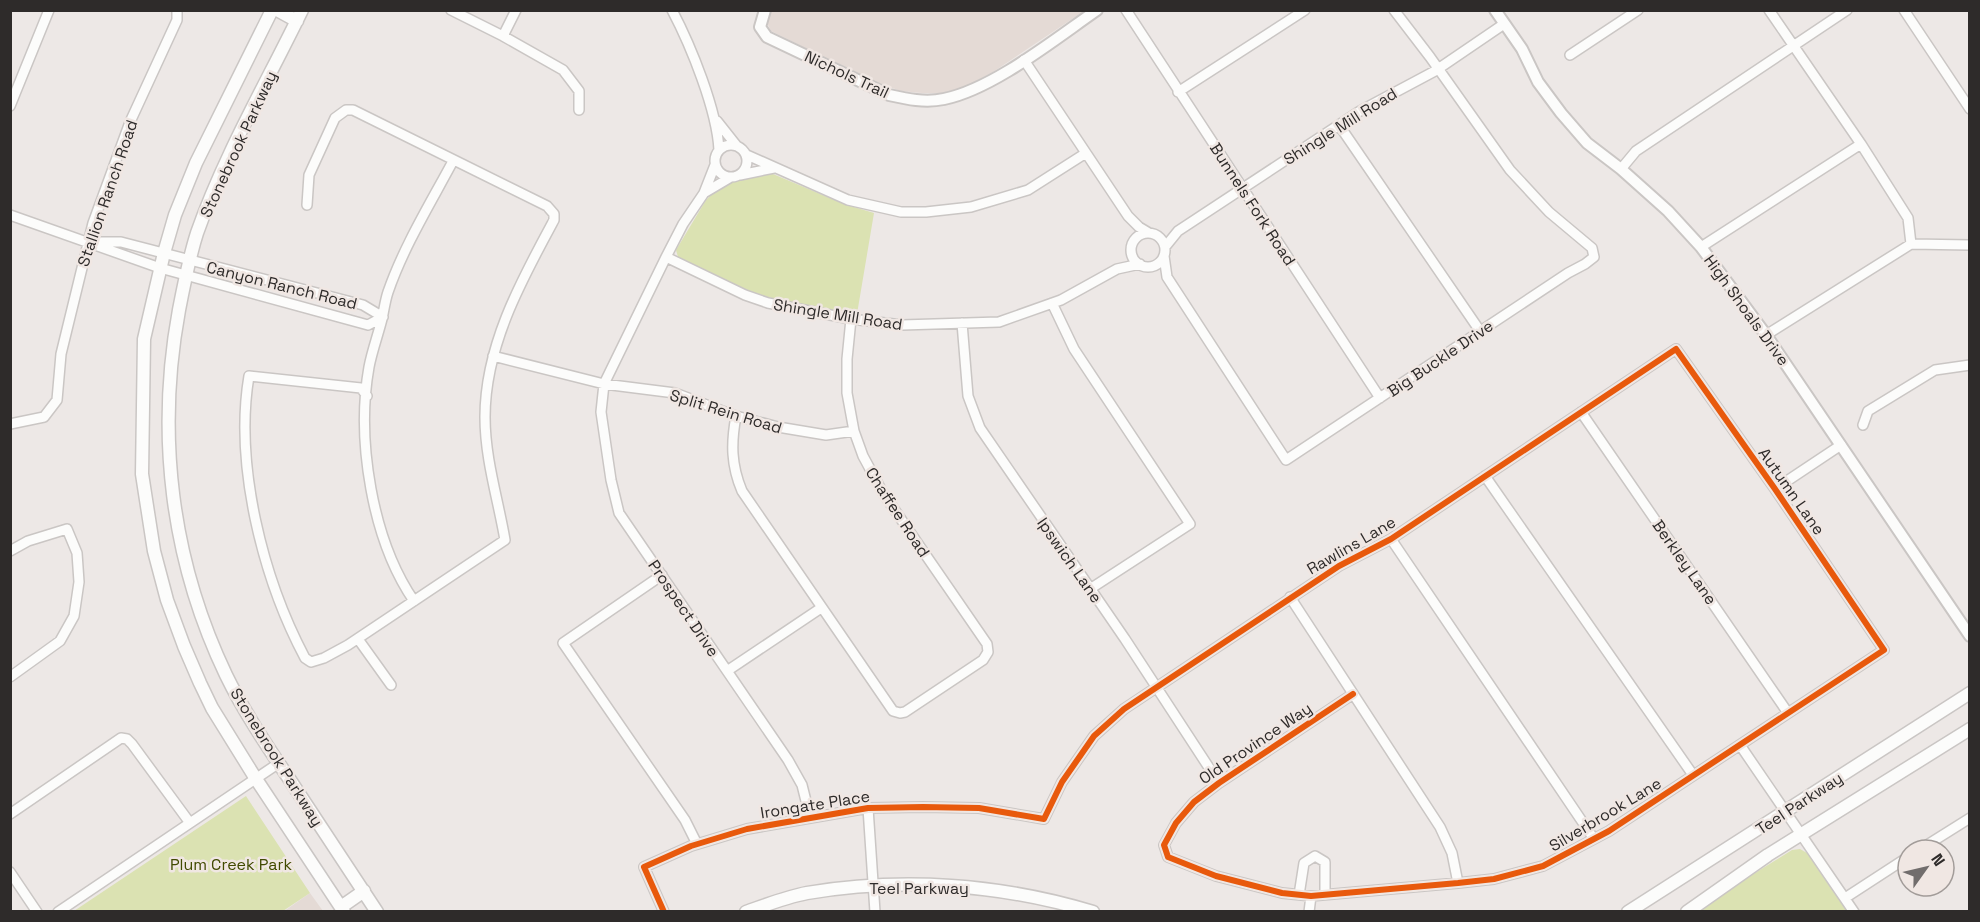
<svg xmlns="http://www.w3.org/2000/svg" width="1980" height="922" font-family="'Space Grotesk',sans-serif">
	<rect width="100%" height="100%" fill="#ede8e6"/>
	<path fill="#e4dad5" d="M 772,10 L 1084,11 L 993,72 L 965,87 L 942,93 L 922,93 L 901,91 L 872,81 L 771,31 L 766,21 Z
		M 310,893 L 323,911 L 283,912 Z"/>
	<path fill="#dbe2b2" d="M 764,173 L 773,174 L 844,204 L 874,213 L 857,314 C 824,311 790,305 758,294 C 730,285 704,270 678,257 L 676,250 L 706,200 L 717,189 L 737,178 Z
		M 246,796 L 310,893 L 283,911 L 74,911 Z
		M 1800,849 L 1807,853 L 1850,911 L 1692,912 L 1792,850 Z"/>
	<g fill="none" stroke-linecap="round" stroke-linejoin="round">
		<defs>
			<path id="minor" d="M 451,10 L 503,36 L 563,70 L 579,91 L 579,110
				M 672,10 C 691,46 717,110 719,150
				M 1126,10 L 1380,398
				M 1769,10 L 1861,144 L 1908,218 L 1911,244
				M 1904,10 L 1970,109
				M 503,36 L 516,10
				M 1570,55 L 1638,10
				M 1024,60 L 1128,216 L 1139,227 L 1149,233
				M 1178,92 L 1305,10
				M 10,106 L 49,10
				M 717,121 L 736,145
				M 1339,125 L 1480,331
				M715 161a16 16 0 1 1 32 0a16 16 0 1 1-32 0Z
				M 747,155 L 848,200 L 901,212 L 926,212 L 971,207 L 1028,190 L 1086,153
				M 715,165 L 704,193 L 683,224 L 666,257 L 604,384 L 601,412 L 611,480 L 619,513 L 788,760 L 802,785 L 810,817
				M 1621,169 L 1636,151 L 1847,10
				M 740,175 L 774,168
				M 704,193 L 731,177
				M 307,205 L 309,175 L 335,118 L 346,110 L 353,110 L 547,206 L 554,214 L 554,220 C 521,281 485,346 485,417 C 485,459 498,499 505,540 L 348,645 L 324,658 L 311,662 L 305,658 C 263,579 234,465 249,376 L 361,388 L 367,396
				M 10,215 L 160,268 L 368,325 L 383,317
				M1131 250a17 17 0 1 1 34 0a17 17 0 1 1-34 0Z
				M 93,242 L 121,242 L 363,305 L 383,317
				M 1165,247 L 1178,231 L 1360,111 L 1435,71 L 1504,24
				M 1701,247 L 1861,144
				M 1164,256 L 1167,277 L 1286,460 L 1568,273 L 1585,264 L 1594,257 L 1592,248 L 1549,212 L 1510,170 L 1430,57 L 1394,10
				M 666,257 L 745,295 L 768,303 L 851,319 L 902,325 L 999,322 L 1061,300 L 1117,269 L 1140,264
				M 1052,303 L 1074,349 L 1190,524 L 1090,589
				M 962,323 L 968,396 L 980,428 L 1125,639 L 1219,783
				M 1766,335 L 1911,244 L 1970,245
				M 493,356 L 604,384 L 675,393 L 736,416 L 778,427 L 826,435 L 854,431
				M 1581,412 L 1788,713
				M 736,416 C 731,443 731,465 742,491 L 893,711 L 900,713 L 905,712 L 983,660 L 988,652 L 987,644 L 883,493 L 863,456 L 854,431 L 847,393 L 847,359 L 851,319
				M 10,424 L 44,417 L 57,400 L 61,354 L 93,223 L 130,122 L 177,20 L 177,10
				M 1863,425 L 1868,411 L 1935,370 L 1970,365
				M 1485,476 L 1693,775
				M 1775,489 L 1841,445
				M 1391,539 L 1594,839
				M 10,551 L 28,541 L 67,529 L 77,553 L 79,582 L 74,616 L 60,641 L 10,677
				M 662,575 L 563,643 L 685,820 L 697,844
				M 1290,597 L 1440,827 L 1452,853 L 1458,883
				M 414,601 C 372,540 356,440 369,367 C 372,351 378,335 382,319 C 384,310 385,301 388,292 C 404,246 430,204 453,161
				M 358,639 L 391,685
				M 727,671 L 821,608
				M 1740,745 L 1854,912
				M 868,808 L 875,912
				M 10,814 L 121,738 L 127,739 L 132,744 L 190,823
				M 1919,850 L 1970,818
				M 10,872 L 37,912
				M 1299,895 L 1304,863 L 1315,856 L 1325,862 L 1325,895
				M 1845,898 L 1908,857
				M 58,912 L 279,763
				M 664,912 L 644,867 L 691,846 L 747,829 L 868,808 L 923,807 L 979,808 L 1044,819 L 1062,782 L 1094,736 L 1124,709 L 1339,566 L 1391,539 L 1676,349 L 1775,489 L 1884,650 L 1609,831 L 1543,866 L 1494,879 L 1458,883 L 1311,896 L 1282,893 L 1216,876 L 1168,857 L 1164,845 L 1176,823 L 1194,802 L 1219,783 L 1353,694
				M 1309,912 L 1311,896"/>
			<path id="tertiary" d="M 765,10 L 760,27 L 767,37 L 889,95 C 907,99 925,103 944,99 C 993,89 1055,39 1097,10
				M 1495,10 L 1522,49 L 1538,82 L 1561,113 L 1587,143 L 1621,169 L 1668,211 L 1701,247 L 1766,335 L 1970,636"/>
			<path id="secondary" d="M 272,10 L 196,163 L 175,215 L 164,253 L 144,339 L 142,474 L 154,551 L 167,600 L 184,646 L 200,683 L 212,708 L 256,779 L 344,912
				M 277,10 L 297,21
				M 302,10 C 266,84 224,156 197,233 C 189,258 184,284 179,310 C 156,434 171,560 226,675 C 244,712 267,746 290,780 C 319,824 348,868 377,912
				M 341,907 L 364,891
				M 746,912 C 766,905 786,897 807,893 C 902,877 1001,884 1093,912
				M 1628,912 L 1970,693
				M 1687,912 L 1768,855 L 1970,729"/>
		</defs>
		<use href="#minor" stroke="#cac6c4" stroke-width="12"/>
		<use href="#tertiary" stroke="#cac6c4" stroke-width="14"/>
		<use href="#secondary" stroke="#cac6c4" stroke-width="15"/>
		<use href="#minor" stroke="#fcfcfb" stroke-width="9"/>
		<use href="#tertiary" stroke="#fcfcfb" stroke-width="10"/>
		<use href="#secondary" stroke="#fcfcfb" stroke-width="12"/>
		<defs>
			<path id="cycleway" d="M 664,912 L 644,867 L 691,846 L 747,829 L 868,808 L 923,807 L 979,808 L 1044,819 L 1062,782 L 1094,736 L 1124,709 L 1339,566 L 1391,539 L 1676,349 L 1775,489 L 1884,650 L 1609,831 L 1543,866 L 1494,879 L 1458,883 L 1311,896 L 1282,893 L 1216,876 L 1168,857 L 1164,845 L 1176,823 L 1194,802 L 1219,783 L 1353,694"/>
		</defs>
		<use href="#cycleway" stroke="#f0e7e3" stroke-width="10"/>
		<use href="#cycleway" stroke="#e8590c" stroke-width="6"/>
	</g>
	<g text-anchor="middle" stroke-width="5" stroke-linejoin="round" paint-order="stroke">
		<g font-size="16" fill="#2e2b2a" stroke="#f0e7e3">
			<text transform="translate(847 74) rotate(25)" y="6">Nichols Trail</text>
			<text transform="translate(1340 126) rotate(-32)" y="6">Shingle Mill Road</text>
			<text transform="translate(238 144) rotate(-65)" y="6">Stonebrook Parkway</text>
			<text transform="translate(107 193) rotate(-71)" y="6">Stallion Ranch Road</text>
			<text transform="translate(1253 204) rotate(57)" y="6">Bunnels Fork Road</text>
			<text transform="translate(282 285) rotate(14)" y="6">Canyon Ranch Road</text>
			<text transform="translate(1747 310) rotate(54)" y="6">High Shoals Drive</text>
			<text transform="translate(838 314) rotate(9)" y="6">Shingle Mill Road</text>
			<text transform="translate(1440 358) rotate(-34)" y="6">Big Buckle Drive</text>
			<text transform="translate(726 411) rotate(17)" y="6">Split Rein Road</text>
			<text transform="translate(1792 491) rotate(55)" y="6">Autumn Lane</text>
			<text transform="translate(898 512) rotate(57)" y="6">Chaffee Road</text>
			<text transform="translate(1351 545) rotate(-30)" y="6">Rawlins Lane</text>
			<text transform="translate(1070 560) rotate(55)" y="6">Ipswich Lane</text>
			<text transform="translate(1685 562) rotate(55)" y="6">Berkley Lane</text>
			<text transform="translate(684 608) rotate(56)" y="6">Prospect Drive</text>
			<text transform="translate(1255 743) rotate(-34)" y="6">Old Province Way</text>
			<text transform="translate(277 757) rotate(58)" y="6">Stonebrook Parkway</text>
			<text transform="translate(1799 803) rotate(-33)" y="6">Teel Parkway</text>
			<text transform="translate(815 804) rotate(-9)" y="6">Irongate Place</text>
			<text transform="translate(1605 814) rotate(-31)" y="6">Silverbrook Lane</text>
			<text x="919" y="894">Teel Parkway</text>
		</g>
		<g font-size="16" fill="#414a01" stroke="#f0e7e3">
			<text x="231" y="870">Plum Creek Park</text>
		</g>
	</g>
	<rect width="1980" height="922" fill="none" stroke="#2e2b2a" stroke-width="24"/>
	<g transform="translate(1926 868) rotate(56)"><circle r="28" fill="#f0e7e3" stroke="#a29c99" stroke-width="1.5"/>
	<path d="M0-4.5L10 22L0 15L-10 22Z" fill="#716d6c"/>
	<text y="-9" font-size="16" font-weight="bold" text-anchor="middle" fill="#2e2b2a">N</text>
	</g>
</svg>
